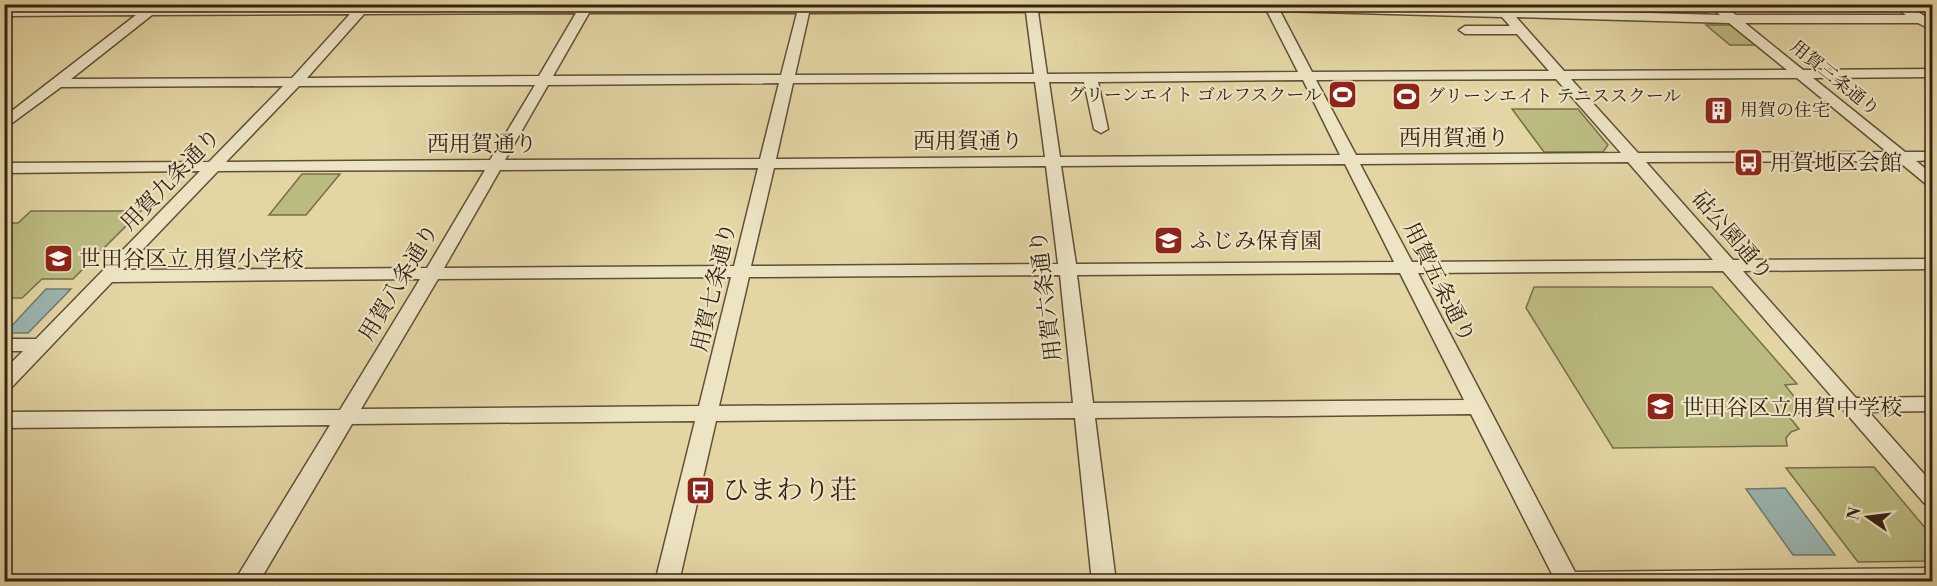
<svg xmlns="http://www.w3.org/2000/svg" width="1937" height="586" font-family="'Libre Bodoni','Noto Serif JP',serif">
	<rect width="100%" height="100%" fill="#e3d5a4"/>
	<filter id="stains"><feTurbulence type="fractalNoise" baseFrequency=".00333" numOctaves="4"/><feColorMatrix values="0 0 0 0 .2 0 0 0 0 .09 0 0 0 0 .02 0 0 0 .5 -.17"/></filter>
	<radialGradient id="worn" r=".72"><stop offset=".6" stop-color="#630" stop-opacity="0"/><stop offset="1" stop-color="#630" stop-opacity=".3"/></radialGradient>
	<path fill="#bbbb81" stroke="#786e4a" stroke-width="1.5" d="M 1648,5 L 1697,5 L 1708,14 L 1658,13 Z
		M 1706,25 L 1732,25 L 1756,45 L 1730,45 Z
		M 1512,109 L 1578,109 L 1608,145 L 1603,152 L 1544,152 Z
		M 302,174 L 340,174 L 306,215 L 269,215 Z
		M 31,211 L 141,211 L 73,279 L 42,279 L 22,298 L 5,298 L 5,223 L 18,223 Z
		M 1534,287 L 1712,287 L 1797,384 L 1785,385 L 1807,413 L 1787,414 L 1799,429 L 1791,432 L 1786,438 L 1787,446 L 1613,448 L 1526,308 Z
		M 1874,467 L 1932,536 L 1932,561 L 1858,562 L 1786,468 Z"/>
	<path fill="#9ab6b1" stroke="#727b72" stroke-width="1.5" d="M 46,289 L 71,289 L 28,333 L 5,333 Z
		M 1785,488 L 1835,555 L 1793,555 L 1746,489 Z"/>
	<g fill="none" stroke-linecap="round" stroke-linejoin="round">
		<defs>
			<path id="minor" d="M 360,4 L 370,7 L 1317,4 L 1496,9 L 1497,5 L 1502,4 L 1509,9 L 1720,15 L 1708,4 L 1722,4 L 1736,15 L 1906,15 L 1891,4 L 1906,4 L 1932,21 L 1932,30 L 1918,23 L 1745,23 L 1803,70 L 1932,69 L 1932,77 L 1813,78 L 1905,152 L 1932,152 L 1932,160 L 1916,161 L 1932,174 L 1932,186 L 1926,184 L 1898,161 L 1646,162 L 1733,260 L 1932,259 L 1932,269 L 1743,271 L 1856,398 L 1932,397 L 1932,411 L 1869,412 L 1932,483 L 1932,506 L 1924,503 L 1723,271 L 1418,273 L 1575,572 L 1932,568 L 1932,582 L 1556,582 L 1471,414 L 1095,418 L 1116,582 L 1092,582 L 1075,418 L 716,421 L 679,582 L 655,582 L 695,421 L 352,424 L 259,582 L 234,582 L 330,425 L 4,428 L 4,412 L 340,410 L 420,279 L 112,282 L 11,388 L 4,390 L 4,370 L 23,351 L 4,351 L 4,339 L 36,339 L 200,171 L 4,173 L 4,163 L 209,162 L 283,86 L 61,87 L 4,129 L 4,117 L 136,15 L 4,16 L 4,8 L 146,8 L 152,5 L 157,8 L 357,7 ZM 1267,11 L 1298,72 L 1047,74 L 1038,12 ZM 1280,11 L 1502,17 L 1510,26 L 1465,26 L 1459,30 L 1465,34 L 1517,34 L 1549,71 L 1312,72 ZM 1026,12 L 1034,74 L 795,75 L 809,13 ZM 576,13 L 539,76 L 307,78 L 364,14 ZM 589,13 L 797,13 L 781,75 L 553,76 ZM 350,14 L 292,78 L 71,79 L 152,15 ZM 1516,17 L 1729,23 L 1787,70 L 1564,71 ZM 1797,78 L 1887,152 L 1638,153 L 1571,79 ZM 1556,79 L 1621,153 L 1356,155 L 1316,80 ZM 1303,80 L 1340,155 L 1060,157 L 1049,82 L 1084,82 L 1094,129 L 1101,133 L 1108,129 L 1098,82 ZM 1035,82 L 1045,157 L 776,159 L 793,83 ZM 779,83 L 760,159 L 505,160 L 548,85 ZM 535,85 L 490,160 L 226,162 L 299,86 ZM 1628,162 L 1713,260 L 1412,262 L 1360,164 ZM 1345,164 L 1394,262 L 1076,264 L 1061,166 ZM 1046,166 L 1058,264 L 751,266 L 774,168 ZM 758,168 L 734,266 L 444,268 L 500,170 ZM 485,170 L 427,268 L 123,270 L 218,171 ZM 1400,273 L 1464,400 L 1093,403 L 1077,275 ZM 1060,275 L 1073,403 L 719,406 L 749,277 ZM 731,277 L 699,406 L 361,409 L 438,279 Z"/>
		</defs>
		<use href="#minor" stroke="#604f37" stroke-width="3"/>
		<use href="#minor" fill="#ede4c4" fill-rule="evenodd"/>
	</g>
	<defs>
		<symbol id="stadium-square" viewBox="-11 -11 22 22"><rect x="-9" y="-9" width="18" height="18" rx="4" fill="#8f2418" stroke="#ede4c4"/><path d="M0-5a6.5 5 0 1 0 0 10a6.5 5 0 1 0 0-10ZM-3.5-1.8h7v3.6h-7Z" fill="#fff"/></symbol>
		<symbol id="building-square" viewBox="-11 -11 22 22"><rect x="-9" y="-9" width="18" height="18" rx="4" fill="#8f2418" stroke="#ede4c4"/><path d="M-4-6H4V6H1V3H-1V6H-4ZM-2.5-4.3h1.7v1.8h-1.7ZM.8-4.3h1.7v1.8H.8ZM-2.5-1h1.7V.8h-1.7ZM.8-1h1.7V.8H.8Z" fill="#fff"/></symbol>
		<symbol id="bus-square" viewBox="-11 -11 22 22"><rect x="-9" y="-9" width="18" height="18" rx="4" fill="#8f2418" stroke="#ede4c4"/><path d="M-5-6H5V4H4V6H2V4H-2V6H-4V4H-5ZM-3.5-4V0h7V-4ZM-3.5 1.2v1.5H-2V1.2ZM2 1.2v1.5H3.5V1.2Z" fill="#fff"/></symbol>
		<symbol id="school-square" viewBox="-11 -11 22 22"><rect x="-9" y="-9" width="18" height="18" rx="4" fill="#8f2418" stroke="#ede4c4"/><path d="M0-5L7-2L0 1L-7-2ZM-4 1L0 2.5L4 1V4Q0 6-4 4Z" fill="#fff"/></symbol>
	</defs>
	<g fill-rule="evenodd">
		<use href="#stadium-square" x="1326" y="78" width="33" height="33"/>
		<use href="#stadium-square" x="1390" y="80" width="33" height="33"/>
		<use href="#building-square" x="1702" y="94" width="33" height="33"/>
		<use href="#bus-square" x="1732" y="146" width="33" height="33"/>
		<use href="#school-square" x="1152" y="224" width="33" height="33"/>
		<use href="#school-square" x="42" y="242" width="33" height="33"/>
		<use href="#school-square" x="1644" y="390" width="33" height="33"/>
		<use href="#bus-square" x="684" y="474" width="33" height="33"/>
	</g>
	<g text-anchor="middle" stroke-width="4.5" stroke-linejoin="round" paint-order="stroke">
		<g font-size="18" fill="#352213" stroke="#ede4c4">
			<text transform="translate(1835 78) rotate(39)" y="6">用賀三条通り</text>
		</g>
		<g font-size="18" fill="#352213" stroke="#ede4c4" text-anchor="start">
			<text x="1322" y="101" text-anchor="end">グリーンエイト ゴルフスクール</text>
			<text x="1427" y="102">グリーンエイト テニススクール</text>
			<text x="1740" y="116">用賀の住宅</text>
		</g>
		<g font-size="22" fill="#352213" stroke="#ede4c4">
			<text x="1454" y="145">西用賀通り</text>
			<text x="968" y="148">西用賀通り</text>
			<text x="482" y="151">西用賀通り</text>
			<text transform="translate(170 179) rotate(-46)" y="8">用賀九条通り</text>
			<text transform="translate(1733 235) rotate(49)" y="8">砧公園通り</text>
			<text transform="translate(398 282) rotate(-59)" y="8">用賀八条通り</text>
			<text transform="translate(1440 282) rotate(63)" y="8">用賀五条通り</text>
			<text transform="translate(713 287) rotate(-77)" y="8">用賀七条通り</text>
			<text transform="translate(1045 296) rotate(-97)" y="8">用賀六条通り</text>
		</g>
		<g font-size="22" fill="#352213" stroke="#ede4c4" text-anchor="start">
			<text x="1770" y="170">用賀地区会館</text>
			<text x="1190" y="248">ふじみ保育園</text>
			<text x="79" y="266">世田谷区立 用賀小学校</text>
			<text x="1682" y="415">世田谷区立用賀中学校</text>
		</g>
		<g font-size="27" fill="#352213" stroke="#ede4c4" text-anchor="start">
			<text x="722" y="499">ひまわり荘</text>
		</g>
	</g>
	<rect width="1937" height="586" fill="none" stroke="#e3d5a4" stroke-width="24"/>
	<rect x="6" y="6" width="1925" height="574" fill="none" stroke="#352213" stroke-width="3"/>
	<rect x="12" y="12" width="1913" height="562" fill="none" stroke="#352213" stroke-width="1.5"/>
	<g transform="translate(1868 517) rotate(284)" stroke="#ede4c4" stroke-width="4.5" paint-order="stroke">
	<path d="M0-4.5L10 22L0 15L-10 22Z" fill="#352213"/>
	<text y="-9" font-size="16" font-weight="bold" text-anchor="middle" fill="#352213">N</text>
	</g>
	<rect width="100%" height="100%" filter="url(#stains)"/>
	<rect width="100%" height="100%" fill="url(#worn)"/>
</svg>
